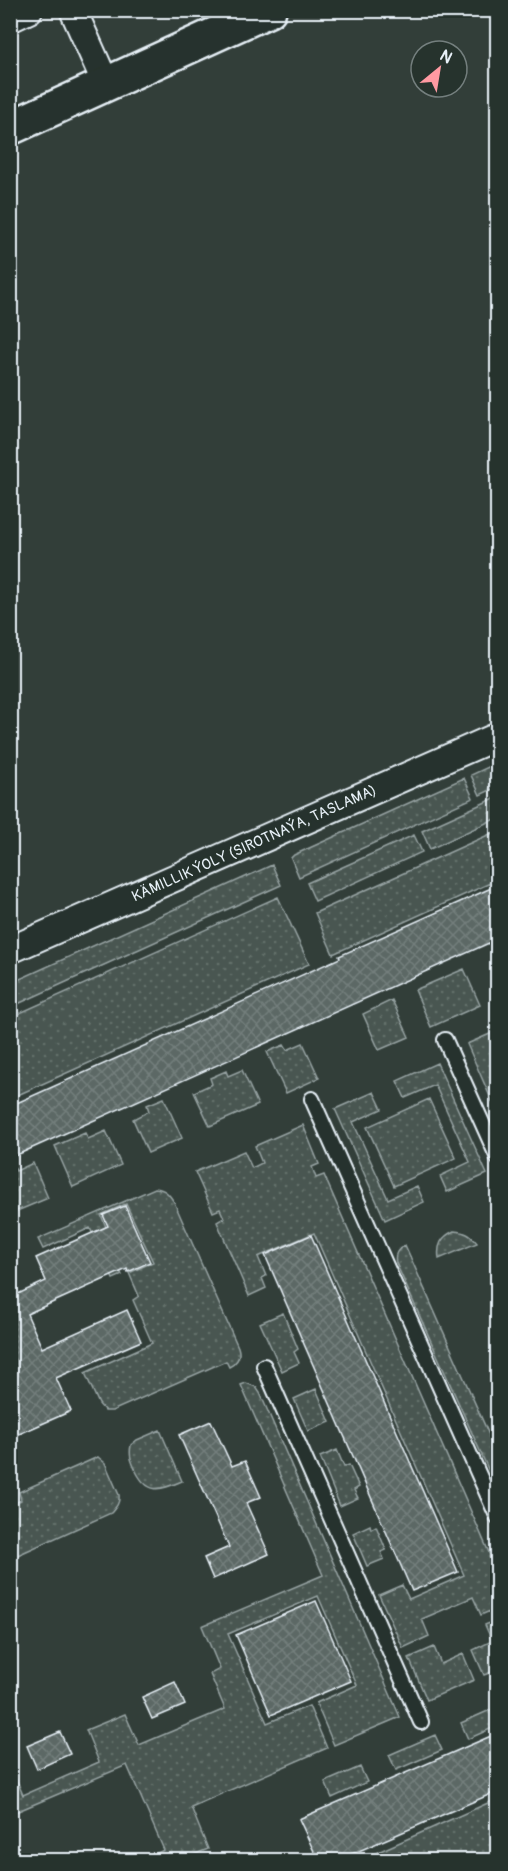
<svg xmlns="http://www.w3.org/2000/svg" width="508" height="1871" font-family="Pangolin,sans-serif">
	<defs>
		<pattern id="grass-dots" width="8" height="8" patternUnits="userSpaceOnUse" patternTransform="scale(1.5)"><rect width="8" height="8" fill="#495651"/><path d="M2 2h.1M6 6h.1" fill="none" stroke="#636f6b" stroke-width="1.8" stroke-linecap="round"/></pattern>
		<pattern id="building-cross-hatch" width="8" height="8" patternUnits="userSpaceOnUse" patternTransform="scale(1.5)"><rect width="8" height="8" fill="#5c6865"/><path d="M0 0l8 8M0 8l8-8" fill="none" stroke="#737e7c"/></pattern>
	</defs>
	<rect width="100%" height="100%" fill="#323e39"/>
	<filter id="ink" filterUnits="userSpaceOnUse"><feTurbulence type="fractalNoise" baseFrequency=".0167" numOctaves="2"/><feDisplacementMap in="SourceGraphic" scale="12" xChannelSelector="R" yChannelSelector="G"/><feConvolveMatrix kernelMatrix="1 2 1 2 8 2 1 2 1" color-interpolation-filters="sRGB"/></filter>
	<g filter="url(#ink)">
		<path fill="url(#grass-dots)" stroke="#98a4a4" stroke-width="1.5" d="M 497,763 L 497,787 L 480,795 L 471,775 Z
			M 464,778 L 473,798 L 299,877 L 291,858 L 294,855 Z
			M 497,797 L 497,818 L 430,849 L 422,831 Z
			M 497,831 L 497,880 L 333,954 L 315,913 Z
			M 414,835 L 422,852 L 315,901 L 307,883 Z
			M 272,865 L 281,885 L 11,1007 L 11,983 Z
			M 278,897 L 309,964 L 11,1098 L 11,1017 Z
			M 464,969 L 480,1005 L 431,1027 L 415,990 Z
			M 392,1000 L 409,1037 L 379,1050 L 363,1014 Z
			M 497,1031 L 498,1107 L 495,1108 L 467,1044 Z
			M 303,1043 L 319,1078 L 286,1093 L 267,1052 L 284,1045 L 287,1050 Z
			M 437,1063 L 487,1174 L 447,1192 L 440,1176 L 470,1162 L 435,1085 L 405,1098 L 397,1081 Z
			M 242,1070 L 258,1105 L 210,1126 L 194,1092 L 212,1084 L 210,1078 L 226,1071 L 228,1076 Z
			M 374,1092 L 382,1109 L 353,1122 L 388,1199 L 417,1186 L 424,1202 L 385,1220 L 335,1109 Z
			M 164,1098 L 182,1138 L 148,1153 L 133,1119 L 149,1111 L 147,1105 Z
			M 429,1099 L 456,1158 L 394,1186 L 367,1127 Z
			M 303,1125 L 319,1164 L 312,1167 L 316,1178 L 324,1175 L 497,1571 L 497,1608 L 481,1615 L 473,1597 L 422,1619 L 429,1636 L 403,1648 L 379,1595 L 402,1585 L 409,1599 L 464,1575 L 314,1233 L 258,1257 L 266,1276 L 262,1278 L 266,1288 L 249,1296 L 217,1222 L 224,1218 L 220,1209 L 213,1212 L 195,1172 L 244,1151 L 252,1168 L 262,1163 L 255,1146 Z
			M 106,1131 L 121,1165 L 73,1187 L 55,1146 L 85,1133 L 88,1139 Z
			M 33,1163 L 48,1198 L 17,1211 L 11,1196 L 11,1166 L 13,1165 L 16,1171 Z
			M 155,1188 C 165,1189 169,1194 174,1202 L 238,1347 C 241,1356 237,1363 229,1367 L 226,1361 L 112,1411 L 105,1411 L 99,1404 L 85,1373 L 152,1343 L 133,1300 L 139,1296 L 129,1273 L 153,1262 L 126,1204 L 101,1215 L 109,1234 L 104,1236 L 122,1275 L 113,1279 L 90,1228 L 43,1249 L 38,1239 Z
			M 454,1231 C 465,1232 470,1234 477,1243 L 439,1259 C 437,1245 441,1237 454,1231 Z
			M 405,1245 L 497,1453 L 497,1489 L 396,1263 C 394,1254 397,1250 405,1245 Z
			M 283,1313 L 298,1349 L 294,1352 L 299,1363 L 282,1371 L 260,1323 Z
			M 246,1383 L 256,1387 L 260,1393 L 400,1717 L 334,1745 L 316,1703 L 357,1685 L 318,1596 L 228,1634 L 267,1723 L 309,1706 L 327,1748 L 191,1807 L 208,1849 L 181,1860 L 141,1860 L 164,1850 L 127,1765 L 11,1814 L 11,1767 L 23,1795 L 99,1762 L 86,1730 L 125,1714 L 139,1745 L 225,1709 L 210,1674 L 220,1669 L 202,1626 L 323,1575 L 241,1385 Z
			M 316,1389 L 330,1422 L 308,1431 L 294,1399 Z
			M 160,1430 L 182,1481 C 159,1491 147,1495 135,1469 C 131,1460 129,1455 131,1445 L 137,1440 Z
			M 337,1450 L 344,1467 L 349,1465 L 359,1487 L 354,1490 L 358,1498 L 340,1506 L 320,1457 Z
			M 98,1457 L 105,1463 L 119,1495 C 120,1503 116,1507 111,1513 L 11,1558 L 11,1505 L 21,1500 L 19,1492 Z
			M 370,1525 L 371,1529 L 376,1526 L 386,1550 L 381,1552 L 384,1559 L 367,1566 L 353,1533 Z
			M 497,1620 L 497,1670 L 484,1675 L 473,1650 L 492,1641 L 485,1625 Z
			M 434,1647 L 441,1664 L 463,1654 L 474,1680 L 427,1700 L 409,1658 Z
			M 497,1707 L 497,1726 L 468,1739 L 461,1723 Z
			M 435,1735 L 442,1750 L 396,1770 L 389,1755 Z
			M 360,1767 L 367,1782 L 332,1798 L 325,1782 Z
			M 497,1799 L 497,1860 L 360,1860 Z"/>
		<path fill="url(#building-cross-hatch)" stroke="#e8f1f8" stroke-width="1.5" d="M 498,885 L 498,939 L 10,1158 L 10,1106 L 340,958 L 339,956 Z
			M 125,1206 L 150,1262 L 128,1272 L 127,1269 L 27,1314 L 42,1348 L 127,1310 L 141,1341 L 56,1378 L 71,1411 L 10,1438 L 10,1278 L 18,1294 L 46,1281 L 36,1258 L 108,1226 L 103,1215 Z
			M 311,1235 L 458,1572 L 412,1591 L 265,1255 Z
			M 211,1421 L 232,1466 L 245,1461 L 261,1497 L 246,1503 L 269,1554 L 213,1579 L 204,1558 L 229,1547 L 179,1435 Z
			M 316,1601 L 351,1681 L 271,1715 L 236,1635 Z
			M 175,1682 L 185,1705 L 152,1719 L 142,1697 Z
			M 60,1732 L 70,1754 L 37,1769 L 27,1746 Z
			M 498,1733 L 498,1791 L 338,1860 L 318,1860 L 299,1819 Z"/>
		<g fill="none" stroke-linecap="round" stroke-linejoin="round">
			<defs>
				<path id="lane" d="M 445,1040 L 498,1158
					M 312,1099 L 498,1518
					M 264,1366 L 421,1722"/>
				<path id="street" d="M 73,10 L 106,84
					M 10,19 L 29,10
					M 10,950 L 498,736"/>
				<path id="secondary" d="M 10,128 L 269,10"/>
			</defs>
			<use href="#lane" stroke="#e8f1f8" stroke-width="18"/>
			<use href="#street" stroke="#e8f1f8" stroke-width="30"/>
			<use href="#secondary" stroke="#e8f1f8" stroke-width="38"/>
			<use href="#lane" stroke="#26332d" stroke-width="14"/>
			<use href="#street" stroke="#26332d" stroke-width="26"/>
			<use href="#secondary" stroke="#26332d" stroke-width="33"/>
		</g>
	</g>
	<g text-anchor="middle" stroke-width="4.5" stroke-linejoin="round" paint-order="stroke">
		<g font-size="15" fill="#e8f1f8" stroke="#26332d">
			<text transform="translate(254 843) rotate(-24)" y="5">KÄMILLIK ÝOLY (SIROTNAÝA, TASLAMA)</text>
		</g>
	</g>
	<rect width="508" height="1871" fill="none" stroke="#26332d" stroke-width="36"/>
	<rect x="18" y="18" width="472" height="1835" fill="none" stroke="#e8f1f8" stroke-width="2" filter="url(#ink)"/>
	<g transform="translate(439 69) rotate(30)"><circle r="28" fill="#26332d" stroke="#747f7e" stroke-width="1.5"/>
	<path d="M0-4.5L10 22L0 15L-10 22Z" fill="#ff9aa2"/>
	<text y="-9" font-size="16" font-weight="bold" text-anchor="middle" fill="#e8f1f8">N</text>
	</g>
</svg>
